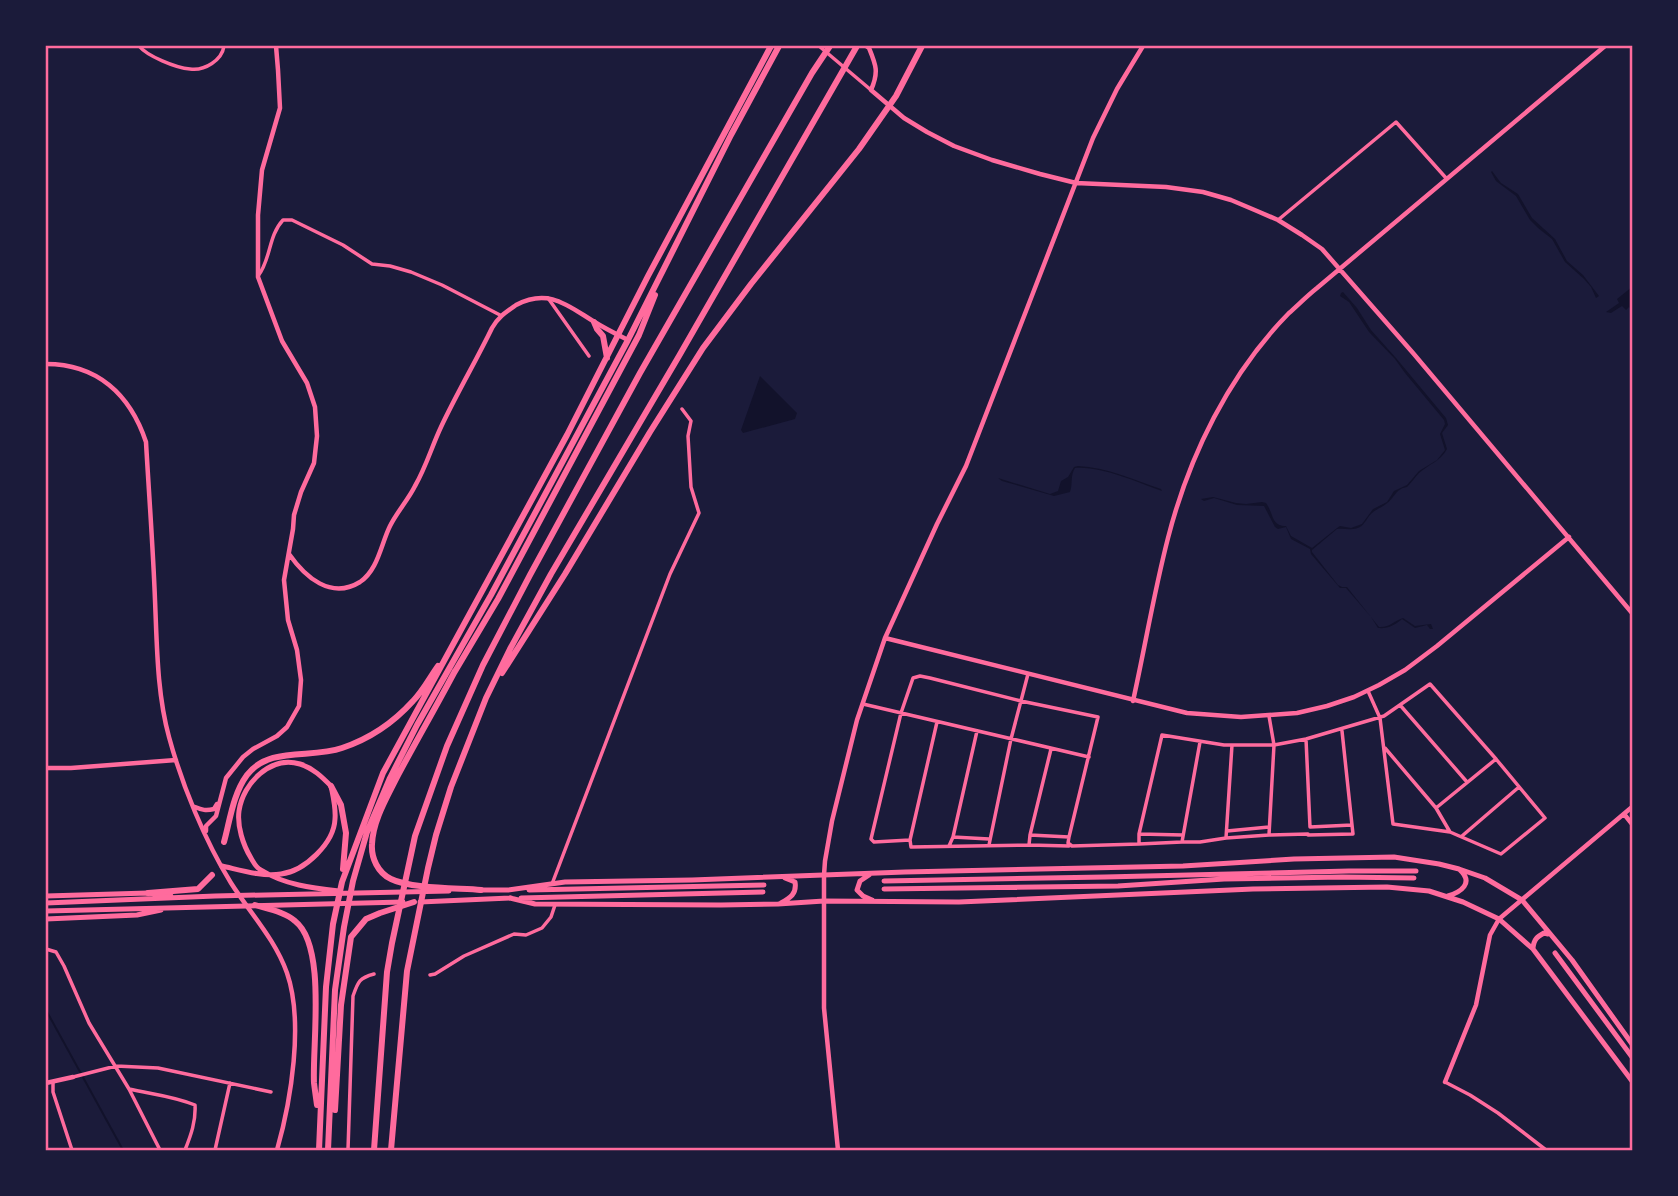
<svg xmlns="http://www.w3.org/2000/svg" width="1678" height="1196" font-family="Figtree,sans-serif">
	<rect width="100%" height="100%" fill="#1b1b3a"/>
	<path fill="#12122b" d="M 1492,171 L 1501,183 L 1518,194 L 1532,218 L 1555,239 L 1567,261 L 1583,275 L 1599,296 L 1596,298 L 1591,287 L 1584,279 L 1565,262 L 1552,239 L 1538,228 L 1530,220 L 1516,196 L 1496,181 L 1491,172 Z
		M 1632,287 L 1632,311 L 1629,307 L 1626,310 L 1622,306 L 1611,313 L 1606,312 L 1619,303 L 1617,299 Z
		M 1343,292 L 1357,308 L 1371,330 L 1396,358 L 1446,418 L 1448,425 L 1442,433 L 1447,449 C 1441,461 1429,464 1419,473 C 1415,477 1412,482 1407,487 C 1395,489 1395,498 1386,504 C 1381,508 1376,509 1371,514 C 1367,518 1365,524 1360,527 C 1353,531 1345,528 1337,529 L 1312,550 L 1312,552 L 1338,585 L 1342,587 L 1347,587 L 1379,627 C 1389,628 1394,621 1403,618 L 1415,626 L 1431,624 L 1433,629 L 1430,629 L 1427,625 L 1415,628 L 1402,619 C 1395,625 1388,629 1378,628 L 1371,617 L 1346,588 L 1340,588 L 1311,554 L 1310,549 L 1291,539 L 1286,527 L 1278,529 L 1275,527 L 1264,506 L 1237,505 L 1214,498 L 1204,501 L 1201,499 L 1213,497 L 1236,503 L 1246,504 L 1262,502 L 1266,503 C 1274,514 1271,526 1286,526 L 1291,536 L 1312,548 L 1337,528 L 1340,526 L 1351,528 L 1362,524 L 1373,509 L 1387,502 L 1394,491 L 1407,485 L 1419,471 L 1437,460 L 1445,450 L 1440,434 L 1445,424 L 1444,420 L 1405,373 L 1395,359 L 1369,332 L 1349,302 L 1340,296 L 1341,293 Z
		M 760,376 L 797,413 L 795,419 L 743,433 L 741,430 Z
		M 1078,466 C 1106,467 1134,480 1161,489 L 1162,491 C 1136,482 1102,466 1075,468 C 1070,476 1073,484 1070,492 L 1054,496 L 1002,481 L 998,478 L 1050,494 L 1058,491 L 1061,481 L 1068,477 L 1074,467 Z"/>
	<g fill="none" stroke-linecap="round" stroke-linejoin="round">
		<path stroke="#12122b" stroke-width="2" d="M 46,1010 L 123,1150"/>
		<path stroke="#ff6b9d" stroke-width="3.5" d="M 139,46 C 147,56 176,68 190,69 C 205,71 222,60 224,46
			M 819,46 L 871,90
			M 1278,220 L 1396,122 L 1446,178
			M 258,276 C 271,260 268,236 283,220 L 292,220 L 343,245 L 372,264 L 390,266 L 411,272 L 442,285 L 500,315
			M 548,298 L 589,356
			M 1368,691 L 1380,718 L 1393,824 L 1450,832 L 1501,854 L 1545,818 L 1496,759 L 1436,808 L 1450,832
			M 863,704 L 1089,757
			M 1400,705 L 1467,782
			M 937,722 L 910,840 L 911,847 L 1029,845 L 1030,835
			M 1306,739 L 1310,827 L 1352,825 L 1342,731
			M 1200,742 L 1182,842 L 1139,844 L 1139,834 L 1162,735 L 1224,745 L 1274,745 L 1306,739 L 1384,716 L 1430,684 L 1496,759
			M 1232,745 L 1226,838 L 1269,835 L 1274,745 L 1269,716
			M 1385,748 L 1436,808
			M 1227,831 L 1269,827
			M 1139,834 L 1183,835
			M 1269,835 L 1308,834
			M 1308,835 L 1353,834 L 1352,825
			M 1462,836 L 1519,787
			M 953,837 L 989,839
			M 1069,837 L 1068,843 L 1072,846 L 1139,844
			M 910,840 L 874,842 L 871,839 L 901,713 L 913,678 L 920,676 L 930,678 L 1021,701 L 1098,717 L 1069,837 L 1030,835 L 1051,749
			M 1182,842 L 1200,842 L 1226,838
			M 989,845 L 1011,739 L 1028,674
			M 1029,845 L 1069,846
			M 949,846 L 953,837 L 977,731
			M 552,884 L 670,574 L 699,513 L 691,487 L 688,436 L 691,421 L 682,409
			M 46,949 L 56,952 L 64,966 L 89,1023 L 129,1089 L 160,1150
			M 430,975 L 435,974 L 464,956 L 514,934 L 526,935 L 542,928 L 551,917 L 555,905
			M 73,1077 L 116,1066 L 158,1068 L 271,1092
			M 1445,1082 L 1470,1095 L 1498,1113 L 1546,1150
			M 53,1083 L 53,1092 L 72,1150
			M 129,1089 C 151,1094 173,1096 195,1105 C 196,1121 191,1135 185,1150
			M 215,1150 L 230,1083
			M 348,1150 L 353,996 C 358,982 359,978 374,974"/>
		<path stroke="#ff6b9d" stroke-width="4.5" d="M 866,46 L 869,48 C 876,65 879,72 871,90 L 904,118 L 927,132 L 954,146 L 992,160 L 1040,174 L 1076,183 L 1166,187 L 1203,192 L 1231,200 L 1257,211 L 1278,220 L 1302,235 L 1322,249 L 1413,353 L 1632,613
			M 46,364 C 97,364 130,394 146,442 C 149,495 153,547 155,600 C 157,646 157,693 169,737 C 182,785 205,841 231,883 C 250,913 275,939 287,973 C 304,1022 291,1101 277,1150
			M 289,554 C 305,577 331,600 360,582 C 378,570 381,544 390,526 C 397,512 408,500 415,486 C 426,467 432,446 441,427 C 457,393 476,361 492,328 C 498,317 506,312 516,305 C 548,288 567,305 593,321 C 604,328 616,334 628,340
			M 885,638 L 1187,713 L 1241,717 L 1297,713 L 1327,706 L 1354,697 L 1379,685 L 1405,670 L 1437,646 L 1569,537
			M 1133,701 C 1145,647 1154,592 1168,538 C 1189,456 1229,374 1289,313 C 1298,305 1307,296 1317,288 L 1605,46
			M 46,768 L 71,768 L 176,760
			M 195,807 C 202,810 206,811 214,809 L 217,804
			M 1624,814 L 1632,824
			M 206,831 L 206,826 L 216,816 L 226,778 L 243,757 L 253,749 L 277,736 L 287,727 L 299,706 L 301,680 L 297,650 L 288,620 L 284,580 L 293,529 L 294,515 L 301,492 L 314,463 L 317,436 L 315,407 L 307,383 L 282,341 L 258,277 L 258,215 L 262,170 L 280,108 L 278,70 L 276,46
			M 1445,1082 L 1476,1005 L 1490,935 L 1499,919 L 1632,807
			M 46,1083 L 73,1077
			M 838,1150 L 824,1008 L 824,875 L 825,861 L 832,821 L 857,720 L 885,638 L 937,524 L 966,466 L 1093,138 L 1117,89 L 1143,46"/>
		<path stroke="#ff6b9d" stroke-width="5" d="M 222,866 C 240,870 262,877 281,874 C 305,871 334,843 335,819 C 336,808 333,796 331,786 C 322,777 313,768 300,764 C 271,755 243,783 239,811 C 237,826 243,845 251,858 C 254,863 256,868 261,870 C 285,885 312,888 339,891
			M 869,875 L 860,881 L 857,890 L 863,896 L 872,900
			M 884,881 L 1105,877 L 1349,871 L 1416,871
			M 884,889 L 1118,886 L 1224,879 L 1342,877 L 1414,878
			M 480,890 L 509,890
			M 508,890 L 565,882 L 692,880 L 905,872 L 1183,866 L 1294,859 L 1394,857 L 1439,864 L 1459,869 L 1485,878 L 1522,900 L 1572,960 L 1632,1044
			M 529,890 L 764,885
			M 46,896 L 148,893 L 171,896
			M 1448,896 C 1461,892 1474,883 1460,870
			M 510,898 L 535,904 L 721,905 L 778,904 L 824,901 L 959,902 L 1253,889 L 1387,887 L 1429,891 L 1463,902 L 1499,919 L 1533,949 L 1632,1081
			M 521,898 L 763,892
			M 420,902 L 511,898
			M 46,903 L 215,896 L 449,891
			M 781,903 C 790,898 797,894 795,882 L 785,878
			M 46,911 L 403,902
			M 46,919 L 137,915 L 161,910
			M 1533,948 C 1534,939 1537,937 1544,933 L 1548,934
			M 1555,953 L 1632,1057"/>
		<path stroke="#ff6b9d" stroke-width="6" d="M 594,322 L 597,329 L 603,336 L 607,358
			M 455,671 C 436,707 415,743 396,779 C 386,799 373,821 372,844 C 371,858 378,873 391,879 C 411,889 458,888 481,890
			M 454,673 L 498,599 L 639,335 L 655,295
			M 331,786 L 341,805 L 346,833 L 343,869
			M 224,842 C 230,820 233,794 247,775 C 269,746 311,759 342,748 C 369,739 394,722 413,701 C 423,691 430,677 438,666
			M 148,893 L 198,889 L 212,875
			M 255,905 C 268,909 285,912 295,921 C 327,946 312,1045 314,1083 C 315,1091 316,1098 317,1105
			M 335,1110 L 341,1005 L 351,937 L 366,919 L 380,913 L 414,902
			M 319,1150 L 326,987 L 333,924 L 342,882 L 383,773 L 567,435 L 648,276 L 771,46
			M 328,1150 L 335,990 L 344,927 L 353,881 L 367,832 L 390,778 L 417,725 L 491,595 L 628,340 L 731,135 L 779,46"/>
		<path stroke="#ff6b9d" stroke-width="6" d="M 502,673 L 565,574 L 650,432 L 703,348 L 751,284 L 859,149 L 896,96 L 922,46
			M 374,1150 L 387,972 L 392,943 L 415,836 L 447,746 L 483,665 L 530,575 L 640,373 L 812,73 L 830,46
			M 391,1150 L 407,971 L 428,868 L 436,835 L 451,787 L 486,698 L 510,649 L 551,574 L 679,356 L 857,46"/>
	</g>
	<rect width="1678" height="1196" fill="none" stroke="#1b1b3a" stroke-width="94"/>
	<rect x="47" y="47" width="1584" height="1102" fill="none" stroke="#ff6b9d" stroke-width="2.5"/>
</svg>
